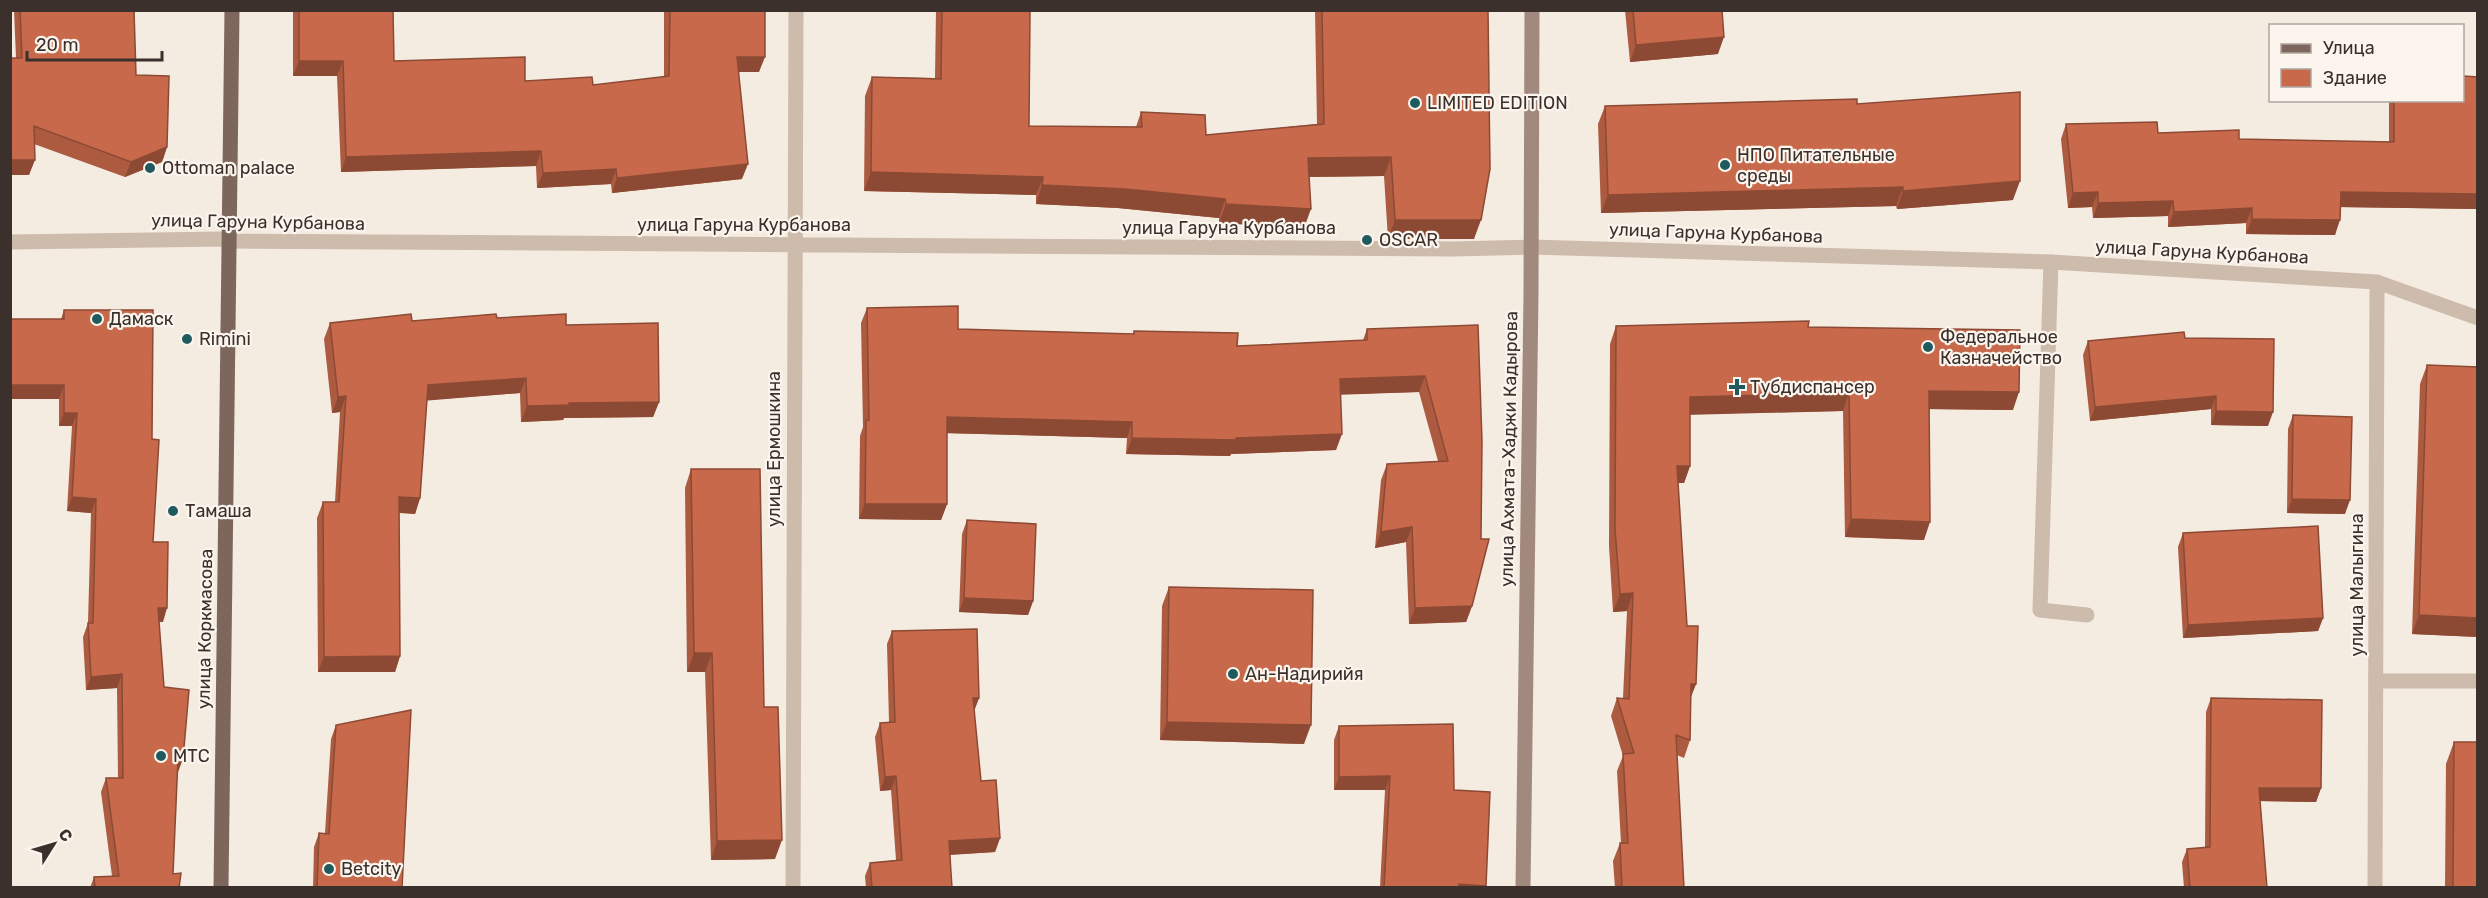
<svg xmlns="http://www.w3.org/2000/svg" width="2488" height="898" font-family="Rubik,sans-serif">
	<rect width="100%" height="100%" fill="#f4ebe1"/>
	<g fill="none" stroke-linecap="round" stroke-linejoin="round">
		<path stroke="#cdbbac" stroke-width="15" d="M 2051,262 L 2040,610 L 2087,615
			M 2376,681 L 2478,681"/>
		<path stroke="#cdbbac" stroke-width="15" d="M 10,242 L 223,239 L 230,241 L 1453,249 L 1531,247 L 2051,262 L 2377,282 L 2478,318
			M 793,888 L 796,10
			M 2375,888 L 2377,282"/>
		<path stroke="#a18a7d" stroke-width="15" d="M 1523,888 L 1531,293 L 1532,10"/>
		<path stroke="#7d675c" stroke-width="15" d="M 221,888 L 232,10"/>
	</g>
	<path fill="#ac5a40" d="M 14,10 L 134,10 L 136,75 L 167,147 L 162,162 L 125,177 L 34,144 L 29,175 L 16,58 Z
		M 293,10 L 393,10 L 394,61 L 525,81 L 593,85 L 664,77 L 664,10 L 765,10 L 759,72 L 738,72 L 742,179 L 612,193 L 611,184 L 537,188 L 536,166 L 341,172 L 337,76 L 293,76 Z
		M 936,10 L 1030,10 L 1029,126 L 1136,127 L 1141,112 L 1206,135 L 1317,124 L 1315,10 L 1488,10 L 1474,239 L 1388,239 L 1384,176 L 1309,177 L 1304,228 L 1219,223 L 1219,218 L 1118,208 L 1036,204 L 1036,195 L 864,191 L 865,96 L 872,77 L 935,78 Z
		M 1625,10 L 1722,10 L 1718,54 L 1630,62 Z
		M 2389,100 L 2463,100 L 2478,209 L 2341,207 L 2335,235 L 2246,234 L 2246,223 L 2168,227 L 2168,216 L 2093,218 L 2092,207 L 2068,208 L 2061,139 L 2066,124 L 2158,133 L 2239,139 L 2389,142 Z
		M 1857,104 L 2013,200 L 1897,209 L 1896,206 L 1601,213 L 1598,124 L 1605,106 Z
		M 867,308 L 958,329 L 1133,334 L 1134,331 L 1237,346 L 1363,340 L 1367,329 L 1478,325 L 1472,606 L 1466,622 L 1409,624 L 1406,542 L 1375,548 L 1381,480 L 1387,464 L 1438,461 L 1419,392 L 1340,394 L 1336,450 L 1231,454 L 1230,456 L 1126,454 L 1127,438 L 947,433 L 947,504 L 941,520 L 859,519 L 860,436 L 863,427 L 861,323 Z
		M 64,310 L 152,439 L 153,542 L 163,622 L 159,622 L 164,687 L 178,772 L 177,772 L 173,874 L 179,888 L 90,888 L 94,877 L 112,876 L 101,792 L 106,778 L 118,778 L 117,688 L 86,690 L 83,637 L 88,623 L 91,513 L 67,511 L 72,426 L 59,426 L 59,399 L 10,399 L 10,319 L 61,319 Z
		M 497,318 L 566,325 L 659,402 L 653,417 L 564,418 L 563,420 L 521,422 L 520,393 L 427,400 L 420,498 L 415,514 L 399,513 L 400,656 L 395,672 L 318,672 L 317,518 L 323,502 L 335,502 L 340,412 L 332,413 L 324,339 L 330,323 Z
		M 1616,326 L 1808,327 L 2013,410 L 1929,409 L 1924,540 L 1845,537 L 1843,411 L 1690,414 L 1690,466 L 1684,483 L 1678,483 L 1687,626 L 1696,684 L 1691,697 L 1690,740 L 1684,758 L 1677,755 L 1684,888 L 1615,888 L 1613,861 L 1620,843 L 1621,843 L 1617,771 L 1623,756 L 1611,716 L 1617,698 L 1623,698 L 1627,611 L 1613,612 L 1609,546 L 1610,344 Z
		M 2185,338 L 2268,426 L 2211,425 L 2211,409 L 2090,421 L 2083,355 L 2088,341 Z
		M 2427,365 L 2478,367 L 2478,637 L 2412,634 L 2420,384 Z
		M 2293,415 L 2345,514 L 2287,513 L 2288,429 Z
		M 691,469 L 764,707 L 775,859 L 711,860 L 705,672 L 687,672 L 685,488 Z
		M 967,520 L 1033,601 L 1028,615 L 959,612 L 962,534 Z
		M 2183,533 L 2323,618 L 2318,631 L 2183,638 L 2178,547 Z
		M 1169,587 L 1304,744 L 1160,740 L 1162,606 Z
		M 892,631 L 979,698 L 974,711 L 981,781 L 1000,838 L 995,852 L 950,855 L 952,888 L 866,888 L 865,876 L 870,863 L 896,860 L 891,790 L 880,791 L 875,737 L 880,723 L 889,722 L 887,644 Z
		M 2211,698 L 2321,788 L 2316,802 L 2260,801 L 2267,888 L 2184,888 L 2182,862 L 2187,849 L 2205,848 L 2206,712 Z
		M 336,725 L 402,888 L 313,888 L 314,847 L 319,833 L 325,833 L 331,739 Z
		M 1339,726 L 1454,790 L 1486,886 L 1485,888 L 1380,888 L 1385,790 L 1334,790 L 1334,740 Z
		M 2454,742 L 2478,888 L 2445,888 L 2446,764 Z"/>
	<path fill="#8c4a34" d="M 1724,37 L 1718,54 L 1630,62 L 1636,45 Z
		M 737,57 L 765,57 L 759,72 L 731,72 Z
		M 299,61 L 343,61 L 337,76 L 293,76 Z
		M 167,147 L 162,162 L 125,177 L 131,162 Z
		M 541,151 L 536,166 L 341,172 L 346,157 Z
		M 1391,157 L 1384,176 L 1301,177 L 1308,158 Z
		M 10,160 L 35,160 L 29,175 L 10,175 Z
		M 748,164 L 742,179 L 612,193 L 617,178 Z
		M 616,169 L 611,184 L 537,188 L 543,173 Z
		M 871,172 L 1043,177 L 1036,195 L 864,191 Z
		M 2020,181 L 2013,200 L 1897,209 L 1903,191 Z
		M 1042,185 L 1125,189 L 1225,199 L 1219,218 L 1118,208 L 1036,204 Z
		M 1903,187 L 1896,206 L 1601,213 L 1608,195 Z
		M 2098,192 L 2092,207 L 2068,208 L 2073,193 Z
		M 2341,192 L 2478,194 L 2478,209 L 2335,207 Z
		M 2173,201 L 2168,216 L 2093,218 L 2098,203 Z
		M 1226,204 L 1311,209 L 1304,228 L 1219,223 Z
		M 2252,208 L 2246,223 L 2168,227 L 2174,212 Z
		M 2252,219 L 2340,220 L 2335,235 L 2246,234 Z
		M 1395,220 L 1481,220 L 1474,239 L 1388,239 Z
		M 1425,376 L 1419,392 L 1334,395 L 1340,379 Z
		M 526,378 L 520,393 L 422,401 L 428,385 Z
		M 10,385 L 64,385 L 59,399 L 10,399 Z
		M 1929,391 L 2019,392 L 2013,410 L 1923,409 Z
		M 1849,393 L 1843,411 L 1684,415 L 1690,397 Z
		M 346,396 L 340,412 L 332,413 L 338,397 Z
		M 2216,396 L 2211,409 L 2090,421 L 2095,407 Z
		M 659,402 L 653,417 L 564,418 L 563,420 L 521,422 L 527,406 L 569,403 Z
		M 2216,411 L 2273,412 L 2268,426 L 2211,425 Z
		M 64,413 L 77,413 L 72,426 L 59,426 Z
		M 947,417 L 1132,422 L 1127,438 L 941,433 Z
		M 1342,434 L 1336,450 L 1231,454 L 1230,456 L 1126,454 L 1132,438 L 1236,438 Z
		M 1677,466 L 1690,466 L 1684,483 L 1671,483 Z
		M 72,497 L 96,499 L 91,513 L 67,511 Z
		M 399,497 L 420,498 L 415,514 L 394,512 Z
		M 2292,499 L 2350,500 L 2345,514 L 2287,513 Z
		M 865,504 L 947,504 L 941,520 L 859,519 Z
		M 1851,519 L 1930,522 L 1924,540 L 1845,537 Z
		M 1412,527 L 1406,542 L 1375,548 L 1381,532 Z
		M 1633,593 L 1627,611 L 1613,612 L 1620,594 Z
		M 964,598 L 1033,601 L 1028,615 L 959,612 Z
		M 1472,606 L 1466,622 L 1409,624 L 1415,608 Z
		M 158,608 L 167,608 L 163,622 L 153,622 Z
		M 2419,615 L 2478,618 L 2478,637 L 2412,634 Z
		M 2323,618 L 2318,631 L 2183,638 L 2188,625 Z
		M 694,653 L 712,653 L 705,672 L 687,672 Z
		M 400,656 L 395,672 L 318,672 L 324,657 Z
		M 122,674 L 117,688 L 86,690 L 91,677 Z
		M 1691,684 L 1696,684 L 1689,701 Z
		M 973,698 L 979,698 L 974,711 Z
		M 1167,722 L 1311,725 L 1304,744 L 1160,740 Z
		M 178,758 L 183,759 L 178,772 L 173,772 Z
		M 896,776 L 891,790 L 880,791 L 885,777 Z
		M 1390,776 L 1385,790 L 1334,790 L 1339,777 Z
		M 2259,788 L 2321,788 L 2316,802 L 2254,801 Z
		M 1000,838 L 995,852 L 944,855 L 949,841 Z
		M 782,840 L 775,859 L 711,860 L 717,841 Z
		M 1459,884 L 1486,886 L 1485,888 L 1458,888 Z"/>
	<path fill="#c8694b" stroke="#8c4a34" stroke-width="1.5" d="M 20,10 L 134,10 L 136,75 L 169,76 L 167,147 L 131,162 L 34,126 L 35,160 L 10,160 L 10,58 L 22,58 Z
		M 299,10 L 393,10 L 394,61 L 525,57 L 525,81 L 592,77 L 593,85 L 669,76 L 670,10 L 765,10 L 765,57 L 737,57 L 748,164 L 617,178 L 616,169 L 543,173 L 541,151 L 346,157 L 343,61 L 299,61 Z
		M 942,10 L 1030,10 L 1029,126 L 1142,127 L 1141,112 L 1205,115 L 1206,135 L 1324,124 L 1322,10 L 1488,10 L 1490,169 L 1481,220 L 1395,220 L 1391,157 L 1308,158 L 1311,209 L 1226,204 L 1225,199 L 1125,189 L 1042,185 L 1043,177 L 871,172 L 872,77 L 941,79 Z
		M 1633,10 L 1722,10 L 1724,37 L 1636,45 Z
		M 2463,76 L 2478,77 L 2478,194 L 2341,192 L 2340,220 L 2252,219 L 2252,208 L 2174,212 L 2173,201 L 2098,203 L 2098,192 L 2073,193 L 2066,124 L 2157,122 L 2158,133 L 2239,130 L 2239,139 L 2394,142 L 2394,100 L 2463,100 Z
		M 2020,92 L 2020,181 L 1903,191 L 1903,187 L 1608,195 L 1605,106 L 1857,99 L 1857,104 Z
		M 958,306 L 958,329 L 1134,334 L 1134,331 L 1238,333 L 1237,346 L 1367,340 L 1367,329 L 1478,325 L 1482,441 L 1481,539 L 1489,539 L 1472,606 L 1415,608 L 1412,527 L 1381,532 L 1387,464 L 1448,461 L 1425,376 L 1340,379 L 1342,434 L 1236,438 L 1236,440 L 1132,438 L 1132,422 L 947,417 L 947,504 L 865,504 L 866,420 L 869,420 L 867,308 Z
		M 64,310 L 153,310 L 152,439 L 159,440 L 153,542 L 168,542 L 167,608 L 158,608 L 164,687 L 189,690 L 183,759 L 178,758 L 173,874 L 181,873 L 179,888 L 95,888 L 94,877 L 119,876 L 106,778 L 123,778 L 122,674 L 91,677 L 88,623 L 93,623 L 96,499 L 72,497 L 77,413 L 64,413 L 64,385 L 10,385 L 10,319 L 64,319 Z
		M 411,314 L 412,321 L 496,314 L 497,318 L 566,314 L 566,325 L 658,323 L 659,402 L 569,403 L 569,405 L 527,406 L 526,378 L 428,385 L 420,498 L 399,497 L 400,656 L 324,657 L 323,502 L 339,502 L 346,396 L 338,397 L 330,323 Z
		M 1809,321 L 1808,327 L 2020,330 L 2019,392 L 1929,391 L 1930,522 L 1851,519 L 1849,393 L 1690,397 L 1690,466 L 1677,466 L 1687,626 L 1698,626 L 1696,684 L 1691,684 L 1690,740 L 1676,735 L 1684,888 L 1622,888 L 1620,843 L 1628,843 L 1623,754 L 1634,753 L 1617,698 L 1629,699 L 1633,593 L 1620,594 L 1615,529 L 1616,326 Z
		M 2184,332 L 2185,338 L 2274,339 L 2273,412 L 2216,411 L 2216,396 L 2095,407 L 2088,341 Z
		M 2427,365 L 2478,367 L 2478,618 L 2419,615 Z
		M 2293,415 L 2352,417 L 2350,500 L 2292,499 Z
		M 691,469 L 760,469 L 764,707 L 778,707 L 782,840 L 717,841 L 712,653 L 694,653 Z
		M 967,520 L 1036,524 L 1033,601 L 964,598 Z
		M 2318,526 L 2323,618 L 2188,625 L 2183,533 Z
		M 1169,587 L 1313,590 L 1311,725 L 1167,722 Z
		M 977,629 L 979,698 L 973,698 L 981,781 L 996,780 L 1000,838 L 949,841 L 952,888 L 872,888 L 870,863 L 902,860 L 896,776 L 885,777 L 880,723 L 895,722 L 892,631 Z
		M 2211,698 L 2322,700 L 2321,788 L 2259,788 L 2267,888 L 2190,888 L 2187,849 L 2210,847 Z
		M 411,710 L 402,888 L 317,888 L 319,833 L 329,834 L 336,725 Z
		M 1453,724 L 1454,790 L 1490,792 L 1486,886 L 1459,884 L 1459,888 L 1384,888 L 1390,776 L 1339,777 L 1339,726 Z
		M 2454,742 L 2478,742 L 2478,888 L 2453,888 Z"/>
	<g fill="#1f5a5e" stroke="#fbf5ee" stroke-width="2">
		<circle cx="1415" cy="103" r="6"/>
		<circle cx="1725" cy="165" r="6"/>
		<circle cx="150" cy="168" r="6"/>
		<circle cx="1367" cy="240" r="6"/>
		<circle cx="97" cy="319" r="6"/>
		<circle cx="187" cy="339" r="6"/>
		<circle cx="1928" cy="347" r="6"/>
		<path d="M1734 378h6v6h6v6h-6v6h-6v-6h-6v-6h6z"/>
		<circle cx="173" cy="511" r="6"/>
		<circle cx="1233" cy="674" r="6"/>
		<circle cx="161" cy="756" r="6"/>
		<circle cx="329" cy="869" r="6"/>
	</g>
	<g text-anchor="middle" stroke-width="4.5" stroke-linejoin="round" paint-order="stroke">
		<g font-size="18" fill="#3b302b" stroke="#fbf5ee" text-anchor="start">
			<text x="1427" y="109">LIMITED EDITION</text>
			<text x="1737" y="161">НПО Питательные<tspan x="1737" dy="21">среды</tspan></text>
			<text x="162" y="174">Ottoman palace</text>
			<text x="1379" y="246">OSCAR</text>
			<text x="109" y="325">Дамаск</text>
			<text x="1940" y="343">Федеральное<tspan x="1940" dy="21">Казначейство</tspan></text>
			<text x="199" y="345">Rimini</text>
			<text x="1750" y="393">Тубдиспансер</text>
			<text x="185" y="517">Тамаша</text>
			<text x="1245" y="680">Ан-Надирийя</text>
			<text x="173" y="762">МТС</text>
			<text x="341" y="875">Betcity</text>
		</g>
		<g font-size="18" fill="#3b302b" stroke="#fbf5ee">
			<text transform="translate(258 222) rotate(1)" y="6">улица Гаруна Курбанова</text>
			<text x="744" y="231">улица Гаруна Курбанова</text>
			<text x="1229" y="234">улица Гаруна Курбанова</text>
			<text transform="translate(1716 233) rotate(2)" y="6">улица Гаруна Курбанова</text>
			<text transform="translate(2202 252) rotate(3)" y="6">улица Гаруна Курбанова</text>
			<text transform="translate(774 449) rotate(-90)" y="6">улица Ермошкина</text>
			<text transform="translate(1509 449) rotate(-89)" y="6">улица Ахмата-Хаджи Кадырова</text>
			<text transform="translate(2357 585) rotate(-90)" y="6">улица Малыгина</text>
			<text transform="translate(205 629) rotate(-89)" y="6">улица Коркмасова</text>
		</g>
	</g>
	<rect width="2488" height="898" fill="none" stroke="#3b302b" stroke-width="24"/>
	<rect x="2269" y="24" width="195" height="78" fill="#fbf5ee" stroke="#aea6a0" stroke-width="1.5"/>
	<rect x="2281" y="44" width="30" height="9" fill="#7d675c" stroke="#aea6a0" stroke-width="1.5"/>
	<text x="2323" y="54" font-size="18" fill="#3b302b">Улица</text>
	<rect x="2281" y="69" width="30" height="18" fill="#c8694b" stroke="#aea6a0" stroke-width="1.5"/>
	<text x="2323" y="84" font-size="18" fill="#3b302b">Здание</text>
	<g transform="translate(54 844) rotate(53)" stroke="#fbf5ee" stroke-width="4.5" paint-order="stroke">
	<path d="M0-4.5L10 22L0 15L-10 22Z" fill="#3b302b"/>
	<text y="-9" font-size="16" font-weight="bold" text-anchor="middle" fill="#3b302b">С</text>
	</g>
	<path d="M27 51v9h135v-9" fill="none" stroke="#3b302b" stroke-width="3"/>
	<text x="36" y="51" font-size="18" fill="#3b302b" stroke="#fbf5ee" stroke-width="4.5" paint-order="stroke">20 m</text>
</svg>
